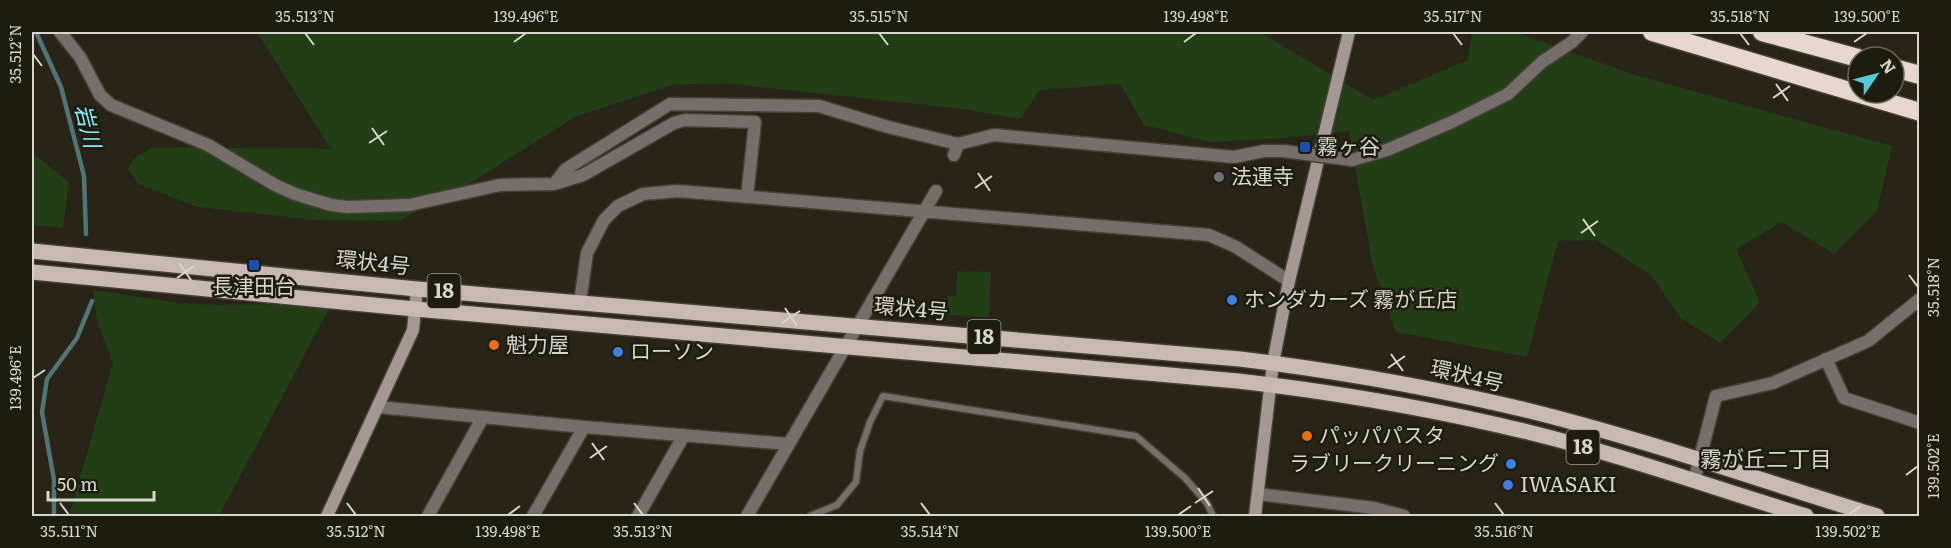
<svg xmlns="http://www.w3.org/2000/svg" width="1951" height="548" font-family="Literata,'Noto Sans JP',serif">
	<rect width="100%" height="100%" fill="#282418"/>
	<path fill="#213e17" d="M 257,32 L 1260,32 L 1373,100 L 1468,60 L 1472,32 L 1515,32 L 1632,74 L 1892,146 L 1877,211 L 1834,254 L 1782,222 L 1736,249 L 1760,302 L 1720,343 L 1681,318 L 1651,275 L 1596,240 L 1558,241 L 1527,357 L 1396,332 L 1372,263 L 1349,131 L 1273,139 L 1210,142 L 1144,125 L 1120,84 L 1040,90 L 1020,119 L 963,109 L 723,83 L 672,85 L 575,117 L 467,185 L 399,221 L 314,220 L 198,207 L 138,184 L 128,169 L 134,158 L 153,147 L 331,149 Z
		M 35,155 L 69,182 L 63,228 L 32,225 L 32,157 Z
		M 957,271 L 991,272 L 989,317 L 947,315 L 948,296 L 956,296 Z
		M 93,290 L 180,303 L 220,305 L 332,303 L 219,516 L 69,516 L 113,363 L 97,321 Z"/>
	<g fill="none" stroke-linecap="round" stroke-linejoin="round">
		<path stroke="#517477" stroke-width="4.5" d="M 36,32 L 61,87 L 84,176 L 86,234
			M 54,516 L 54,480 L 42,412 L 47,379 L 77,338 L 92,301"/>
		<defs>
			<path id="lane" d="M 810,516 L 837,505 L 856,482 L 860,451 L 870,422 L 883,396 L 1136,436 L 1185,478 L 1207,503 L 1213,516"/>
			<path id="street" d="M 60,32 L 80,57 L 100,95 L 111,105 L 208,145 L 275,185 L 295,194 L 331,205 L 348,207 L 409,205 L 500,185 L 554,184 L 566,169 L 670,104 L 819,106 L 888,127 L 958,144 L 994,135 L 1234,157 L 1264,151 L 1283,151
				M 954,155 L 958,144
				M 1352,160 L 1387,150 L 1452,122 L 1508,94 L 1542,62 L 1572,42 L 1582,32
				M 554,184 L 583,175 L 674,123 L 685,120 L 755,122 L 747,197
				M 580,302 L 587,253 L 604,220 L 618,206 L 643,194 L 678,191 L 1209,235 L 1236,247 L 1289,281
				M 1826,359 L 1844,398 L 1920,423
				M 378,407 L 584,427 L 788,444
				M 1694,481 L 1716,396 L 1773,383 L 1868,341 L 1920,299
				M 1258,494 L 1374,508 L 1404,516
				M 428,516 L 483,417
				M 533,516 L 584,427
				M 638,516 L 684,435
				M 747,516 L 936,191"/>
			<path id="secondary" d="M 327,516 L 413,330 L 417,289
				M 1255,516 L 1273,363 L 1289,281 L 1349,32"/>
			<path id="primary" d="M 32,251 L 417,289 L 1240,359 C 1338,371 1435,388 1530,411 C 1647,440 1762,481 1877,516
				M 32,272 L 415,309 L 1238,381 C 1335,392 1433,409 1528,432 C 1622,455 1714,488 1806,516"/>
			<path id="highway" d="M 1652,32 L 1920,112
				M 1762,32 L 1858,58
				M 1894,68 L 1920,75"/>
		</defs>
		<use href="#lane" stroke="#444035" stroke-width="9"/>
		<use href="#street" stroke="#444035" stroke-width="15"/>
		<use href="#secondary" stroke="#444035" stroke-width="15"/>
		<use href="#primary" stroke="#444035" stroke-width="18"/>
		<use href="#highway" stroke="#444035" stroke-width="21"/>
		<use href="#lane" stroke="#756e6b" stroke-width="6"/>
		<use href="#street" stroke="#756e6b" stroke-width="12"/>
		<use href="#secondary" stroke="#a49894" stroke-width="12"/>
		<use href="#primary" stroke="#c8b9b3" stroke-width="15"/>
		<use href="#highway" stroke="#e8d7d0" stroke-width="18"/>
		<defs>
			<path id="street-bridge" d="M 1283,151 L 1352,160"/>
		</defs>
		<use href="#street-bridge" stroke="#444035" stroke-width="15" stroke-linecap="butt"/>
		<use href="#street-bridge" stroke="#756e6b" stroke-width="12"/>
	</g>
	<path fill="none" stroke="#d7d5cd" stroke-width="2" d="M 305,33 L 314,45M 879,33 L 888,45M 1453,33 L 1462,45M 1740,33 L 1749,45M 514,42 L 526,33M 1184,42 L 1196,33M 1854,42 L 1867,33M 33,54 L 42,66M 1776,84 L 1788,101M 1773,98 L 1790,86M 372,128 L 384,145M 369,143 L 387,131M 978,173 L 990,191M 975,188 L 992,176M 1583,219 L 1595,236M 1581,233 L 1598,221M 179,263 L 191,280M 1909,275 L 1918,287M 177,278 L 194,266M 785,308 L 797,326M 782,323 L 800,311M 1391,354 L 1403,371M 1388,368 L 1405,356M 33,378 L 45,370M 592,443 L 604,460M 590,458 L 607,446M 1906,475 L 1918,466M 1198,488 L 1210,506M 60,503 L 69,515M 347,503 L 356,515M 634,503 L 643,515M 921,503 L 930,515M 1195,503 L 1213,491M 1495,503 L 1504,515M 508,515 L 520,506M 1178,515 L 1191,506M 1848,515 L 1861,506"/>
	<g fill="#1a4fb4" stroke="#1e1b0f" stroke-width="2">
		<rect x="1299" y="141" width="12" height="12" rx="3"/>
		<rect x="248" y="259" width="12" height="12" rx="3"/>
	</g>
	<circle fill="#6b7280" stroke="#1e1b0f" stroke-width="2" cx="1219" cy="177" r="6"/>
	<g fill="#3f7fe0" stroke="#1e1b0f" stroke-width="2">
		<circle cx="1232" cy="300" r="6"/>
		<circle cx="618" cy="352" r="6"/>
		<circle cx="1511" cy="464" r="6"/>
		<circle cx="1508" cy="485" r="6"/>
	</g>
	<g fill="#e8710a" stroke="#1e1b0f" stroke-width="2">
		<circle cx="494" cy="345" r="6"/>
		<circle cx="1307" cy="436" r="6"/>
	</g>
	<g text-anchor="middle" stroke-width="5" stroke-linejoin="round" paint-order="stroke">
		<g fill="#1e1b0f" stroke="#a09d94" stroke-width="1.5">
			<rect x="427.5" y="274" width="33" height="34" rx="4.5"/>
			<rect x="967.5" y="320" width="33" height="34" rx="4.5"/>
			<rect x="1566.5" y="430" width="33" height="34" rx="4.5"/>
		</g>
		<g font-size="20" font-weight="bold" fill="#d7d5cd">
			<text x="444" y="298">18</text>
			<text x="984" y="344">18</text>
			<text x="1583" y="454">18</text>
		</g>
		<g font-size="21" fill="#d7d5cd" stroke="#1e1b0f" text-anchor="start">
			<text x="1317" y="154">霧ヶ谷</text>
			<text x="1231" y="184">法運寺</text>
			<text x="254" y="294" text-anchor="middle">長津田台</text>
			<text x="1244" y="307">ホンダカーズ 霧が丘店</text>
			<text x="506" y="352">魁力屋</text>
			<text x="630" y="359">ローソン</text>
			<text x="1319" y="443">パッパパスタ</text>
			<text x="1499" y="471" text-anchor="end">ラブリークリーニング</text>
			<text x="1520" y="492">IWASAKI</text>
		</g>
		<g font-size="21" fill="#d7d5cd" stroke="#1e1b0f">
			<text transform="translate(373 263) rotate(6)" y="7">環状4号</text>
			<text transform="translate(911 309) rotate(5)" y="7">環状4号</text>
			<text transform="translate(1467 376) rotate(13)" y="7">環状4号</text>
		</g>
		<g font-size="22" font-style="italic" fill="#88ebfd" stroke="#1e1b0f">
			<text transform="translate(88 126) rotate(76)" y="8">岩川</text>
		</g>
		<g font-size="22" fill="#d7d5cd" stroke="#1e1b0f">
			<text x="1766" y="467">霧が丘二丁目</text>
		</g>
	</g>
	<rect width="1951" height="548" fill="none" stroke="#1e1b0f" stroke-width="66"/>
	<g transform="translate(1876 75) rotate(55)"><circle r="28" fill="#1e1b0f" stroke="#68655b" stroke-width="1.5"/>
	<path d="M0-4.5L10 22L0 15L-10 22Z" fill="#52cbd7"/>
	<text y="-9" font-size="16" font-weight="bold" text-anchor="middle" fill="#d7d5cd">N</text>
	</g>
	<path d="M48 491v9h106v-9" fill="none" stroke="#d7d5cd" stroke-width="3"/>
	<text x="57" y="491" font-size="18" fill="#d7d5cd" stroke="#1e1b0f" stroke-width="4.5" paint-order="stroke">50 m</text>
	<rect x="33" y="33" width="1885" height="482" fill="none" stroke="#d7d5cd" stroke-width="2"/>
	<g font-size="15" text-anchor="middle" fill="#d7d5cd">
		<text x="305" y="22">35.513°N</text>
		<text x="526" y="22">139.496°E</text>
		<text x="879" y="22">35.515°N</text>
		<text x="1196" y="22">139.498°E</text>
		<text x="1453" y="22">35.517°N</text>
		<text x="1740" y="22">35.518°N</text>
		<text x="1867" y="22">139.500°E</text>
		<text transform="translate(16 54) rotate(-90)" y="5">35.512°N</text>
		<text transform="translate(1934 287) rotate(-90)" y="5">35.518°N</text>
		<text transform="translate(16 378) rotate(-90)" y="5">139.496°E</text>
		<text transform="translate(1934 466) rotate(-90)" y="5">139.502°E</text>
		<text x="69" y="537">35.511°N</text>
		<text x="356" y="537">35.512°N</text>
		<text x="508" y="537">139.498°E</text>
		<text x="643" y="537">35.513°N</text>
		<text x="930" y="537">35.514°N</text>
		<text x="1178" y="537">139.500°E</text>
		<text x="1504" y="537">35.516°N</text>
		<text x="1848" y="537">139.502°E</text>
	</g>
</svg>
